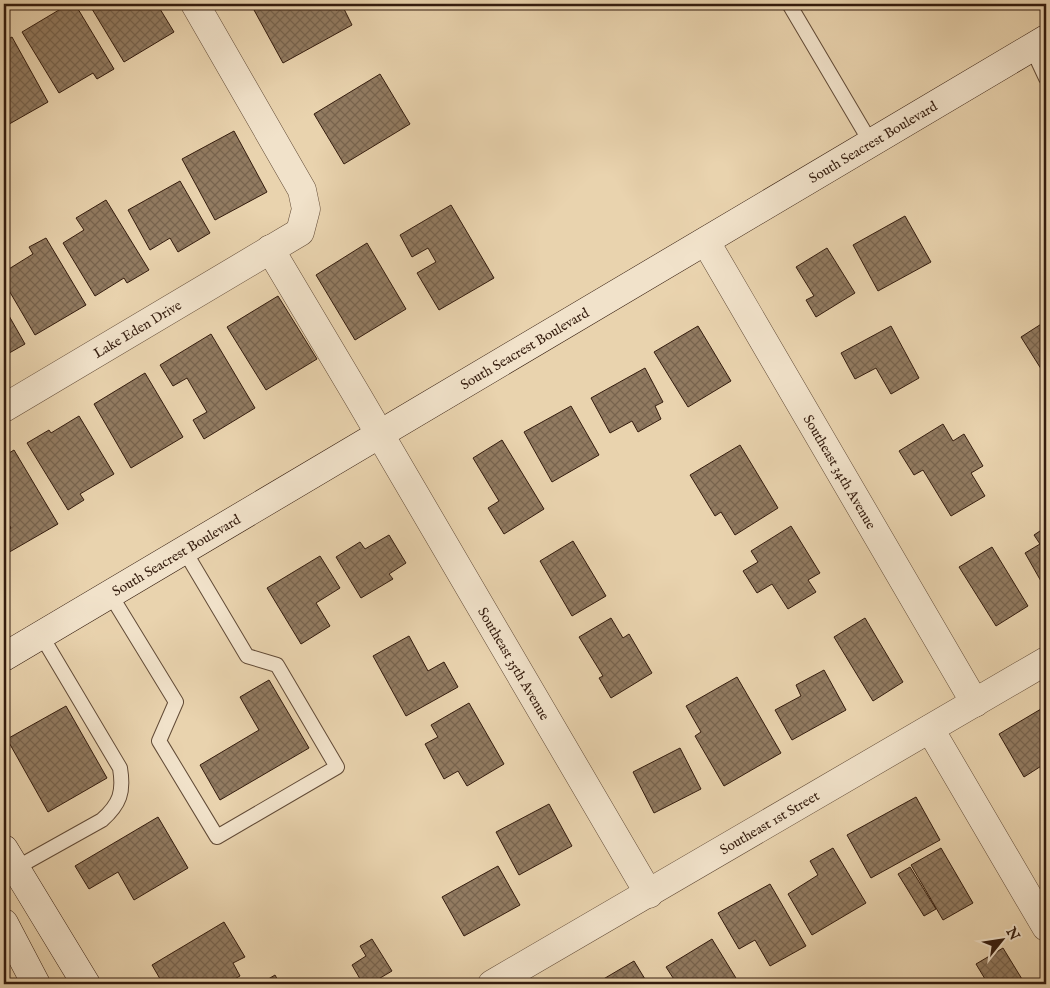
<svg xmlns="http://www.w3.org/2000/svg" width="1050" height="988" font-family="'IM FELL English',serif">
	<defs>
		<pattern id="building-cross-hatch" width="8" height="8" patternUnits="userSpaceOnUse" patternTransform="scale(1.25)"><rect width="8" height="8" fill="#927b61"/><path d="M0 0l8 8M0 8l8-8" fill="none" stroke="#78644e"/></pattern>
	</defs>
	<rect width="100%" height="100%" fill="#e9d3ae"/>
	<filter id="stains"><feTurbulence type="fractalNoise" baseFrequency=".004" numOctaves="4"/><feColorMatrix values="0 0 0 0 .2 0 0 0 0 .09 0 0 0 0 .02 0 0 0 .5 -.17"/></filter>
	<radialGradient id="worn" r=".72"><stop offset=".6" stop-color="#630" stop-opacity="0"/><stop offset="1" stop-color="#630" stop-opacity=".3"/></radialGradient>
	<path fill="url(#building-cross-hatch)" stroke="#341c0e" d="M 69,4 L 75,4 L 114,69 L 97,79 L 93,73 L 59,93 L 22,32 Z
		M 89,4 L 157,4 L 174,32 L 124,62 Z
		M 265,4 L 333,4 L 336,10 L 343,7 L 352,25 L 283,63 L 254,10 Z
		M 12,37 L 48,102 L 4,127 L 4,41 Z
		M 380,74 L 410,124 L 344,164 L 314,114 Z
		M 234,131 L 267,192 L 215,220 L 182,159 Z
		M 180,181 L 210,233 L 178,252 L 170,238 L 150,250 L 128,210 Z
		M 106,200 L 149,270 L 127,283 L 124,278 L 95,296 L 63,243 L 84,230 L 76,218 Z
		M 451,205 L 494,278 L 439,310 L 417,273 L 436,262 L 428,248 L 412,257 L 400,235 Z
		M 905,216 L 931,262 L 878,291 L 853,245 Z
		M 46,238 L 86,305 L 35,335 L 4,282 L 4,272 L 33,254 L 29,247 Z
		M 367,243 L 406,309 L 355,340 L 316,275 Z
		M 827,248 L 855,293 L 816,317 L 806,300 L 814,296 L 796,267 Z
		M 278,296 L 317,359 L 266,390 L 227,327 Z
		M 4,307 L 25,344 L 4,356 Z
		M 1046,321 L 1046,370 L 1043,372 L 1021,337 Z
		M 698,326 L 731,381 L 688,407 L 654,352 Z
		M 891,326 L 919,378 L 891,394 L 876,368 L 855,379 L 841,353 Z
		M 211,334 L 255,408 L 204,439 L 193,420 L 207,412 L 187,378 L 173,386 L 160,365 Z
		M 645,368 L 663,402 L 655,406 L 661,419 L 638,432 L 632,421 L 610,433 L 591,398 Z
		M 145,373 L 183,437 L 131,468 L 94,404 Z
		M 571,406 L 599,455 L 552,482 L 524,432 Z
		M 79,416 L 114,474 L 80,494 L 84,500 L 68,510 L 27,443 L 49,430 L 51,433 Z
		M 943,424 L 953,441 L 964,434 L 983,466 L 971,473 L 985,496 L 951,516 L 923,470 L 914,475 L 899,451 Z
		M 502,440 L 544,509 L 504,534 L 488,508 L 499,501 L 473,458 Z
		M 740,445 L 778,508 L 735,535 L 721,512 L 715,516 L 690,475 Z
		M 14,450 L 58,524 L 6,554 L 4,550 L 4,532 L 11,528 L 4,516 L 4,456 Z
		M 791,526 L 820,573 L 808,580 L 816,592 L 788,609 L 772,584 L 757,593 L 743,571 L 758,562 L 751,551 Z
		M 1046,527 L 1046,590 L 1025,553 L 1040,544 L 1034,535 Z
		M 389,535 L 406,563 L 389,574 L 393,579 L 361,598 L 336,557 L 360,542 L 365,549 Z
		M 573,541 L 606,596 L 572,616 L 540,561 Z
		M 992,547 L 1028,606 L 996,626 L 959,567 Z
		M 320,556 L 340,588 L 316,603 L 330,626 L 301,644 L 267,588 Z
		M 611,618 L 623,638 L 629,634 L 652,673 L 611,698 L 599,678 L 603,676 L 579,637 Z
		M 865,618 L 903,682 L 873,701 L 834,637 Z
		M 409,636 L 428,671 L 444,662 L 458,687 L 406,716 L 373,656 Z
		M 824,670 L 846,710 L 792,740 L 775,710 L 801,696 L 796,685 Z
		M 737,677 L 781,753 L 724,786 L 695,736 L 701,732 L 686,706 Z
		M 269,680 L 309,748 L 220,800 L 200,765 L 259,730 L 240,697 Z
		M 469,703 L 504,764 L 467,786 L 458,771 L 444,779 L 425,744 L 438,737 L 431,725 Z
		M 66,706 L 107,778 L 48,812 L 7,739 Z
		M 1046,706 L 1046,763 L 1024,777 L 999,734 Z
		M 680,748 L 701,789 L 654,813 L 633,772 Z
		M 916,797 L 940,840 L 871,878 L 847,835 Z
		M 549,804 L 572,846 L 519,875 L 496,832 Z
		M 158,817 L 188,868 L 134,900 L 118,872 L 89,889 L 75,866 Z
		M 833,848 L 866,903 L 812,935 L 788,894 L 818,875 L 810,861 Z
		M 941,848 L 973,903 L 943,920 L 911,865 Z
		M 498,866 L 520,905 L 464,936 L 442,897 Z
		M 910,867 L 936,909 L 924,916 L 898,874 Z
		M 770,884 L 806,946 L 770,966 L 755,940 L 739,949 L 718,913 Z
		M 224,922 L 245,957 L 233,963 L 240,976 L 226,984 L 163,984 L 152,965 Z
		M 372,939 L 392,971 L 370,984 L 363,984 L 352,965 L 366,956 L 360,946 Z
		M 712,939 L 739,983 L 677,984 L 666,967 Z
		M 1003,948 L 1025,984 L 988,984 L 976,964 Z
		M 634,961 L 648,984 L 595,984 Z
		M 275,975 L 280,984 L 260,984 Z"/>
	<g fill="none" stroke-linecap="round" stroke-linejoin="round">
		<defs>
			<path id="lane" d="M 789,4 L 871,143
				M 1032,48 L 1046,78
				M 110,594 L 176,702 L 159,741 L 217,837 L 337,767 L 277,665 L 247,656 L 184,550
				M 16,868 L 102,820 C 120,804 124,792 120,768 L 41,635"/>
			<g id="street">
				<path id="s1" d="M 706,242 L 975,703"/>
				<path id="s2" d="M 270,249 L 358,397 L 649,894"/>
				<path id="s3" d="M 4,408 L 300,232 L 306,209 L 302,190 L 195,4"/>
				<path d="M 930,729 L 1046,927"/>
				<path id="s4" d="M 492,984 L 1046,661"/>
			</g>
			<g id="secondary">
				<path id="s5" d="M 4,657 L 1046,39"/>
				<path d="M 4,849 L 86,984"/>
				<path d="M 4,923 L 36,984"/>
			</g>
		</defs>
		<use href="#lane" stroke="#614a36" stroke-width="16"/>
		<use href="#street" stroke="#614a36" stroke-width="29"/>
		<use href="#secondary" stroke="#341c0e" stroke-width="29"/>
		<use href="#lane" stroke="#f1e2ca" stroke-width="14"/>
		<use href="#street" stroke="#f1e2ca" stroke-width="28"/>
		<use href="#secondary" stroke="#f1e2ca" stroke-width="28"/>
	</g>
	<g text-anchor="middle" stroke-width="4.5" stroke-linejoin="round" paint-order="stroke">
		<g font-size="14" fill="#341c0e" stroke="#f1e2ca">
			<text dy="5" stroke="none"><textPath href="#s5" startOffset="1010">South Seacrest Boulevard</textPath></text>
			<text dy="5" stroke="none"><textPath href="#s3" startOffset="155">Lake Eden Drive</textPath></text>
			<text dy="5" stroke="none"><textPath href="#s5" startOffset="605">South Seacrest Boulevard</textPath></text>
			<text dy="5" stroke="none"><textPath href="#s1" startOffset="266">Southeast 34th Avenue</textPath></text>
			<text dy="5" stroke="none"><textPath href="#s5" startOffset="200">South Seacrest Boulevard</textPath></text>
			<text dy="5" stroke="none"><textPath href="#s2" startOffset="481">Southeast 35th Avenue</textPath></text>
			<text dy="5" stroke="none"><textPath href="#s4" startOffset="321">Southeast 1st Street</textPath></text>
		</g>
	</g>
	<rect width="1050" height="988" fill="none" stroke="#e9d3ae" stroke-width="20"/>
	<rect x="5" y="5" width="1040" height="978" fill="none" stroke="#341c0e" stroke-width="2.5"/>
	<rect x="10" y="10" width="1030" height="968" fill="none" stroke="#341c0e"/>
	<g transform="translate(1002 940) rotate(60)" stroke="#f1e2ca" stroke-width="4" paint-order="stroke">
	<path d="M0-4L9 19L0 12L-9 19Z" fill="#341c0e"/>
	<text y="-8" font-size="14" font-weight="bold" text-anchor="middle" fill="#341c0e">N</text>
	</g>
	<rect width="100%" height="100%" filter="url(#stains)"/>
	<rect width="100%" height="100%" fill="url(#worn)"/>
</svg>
